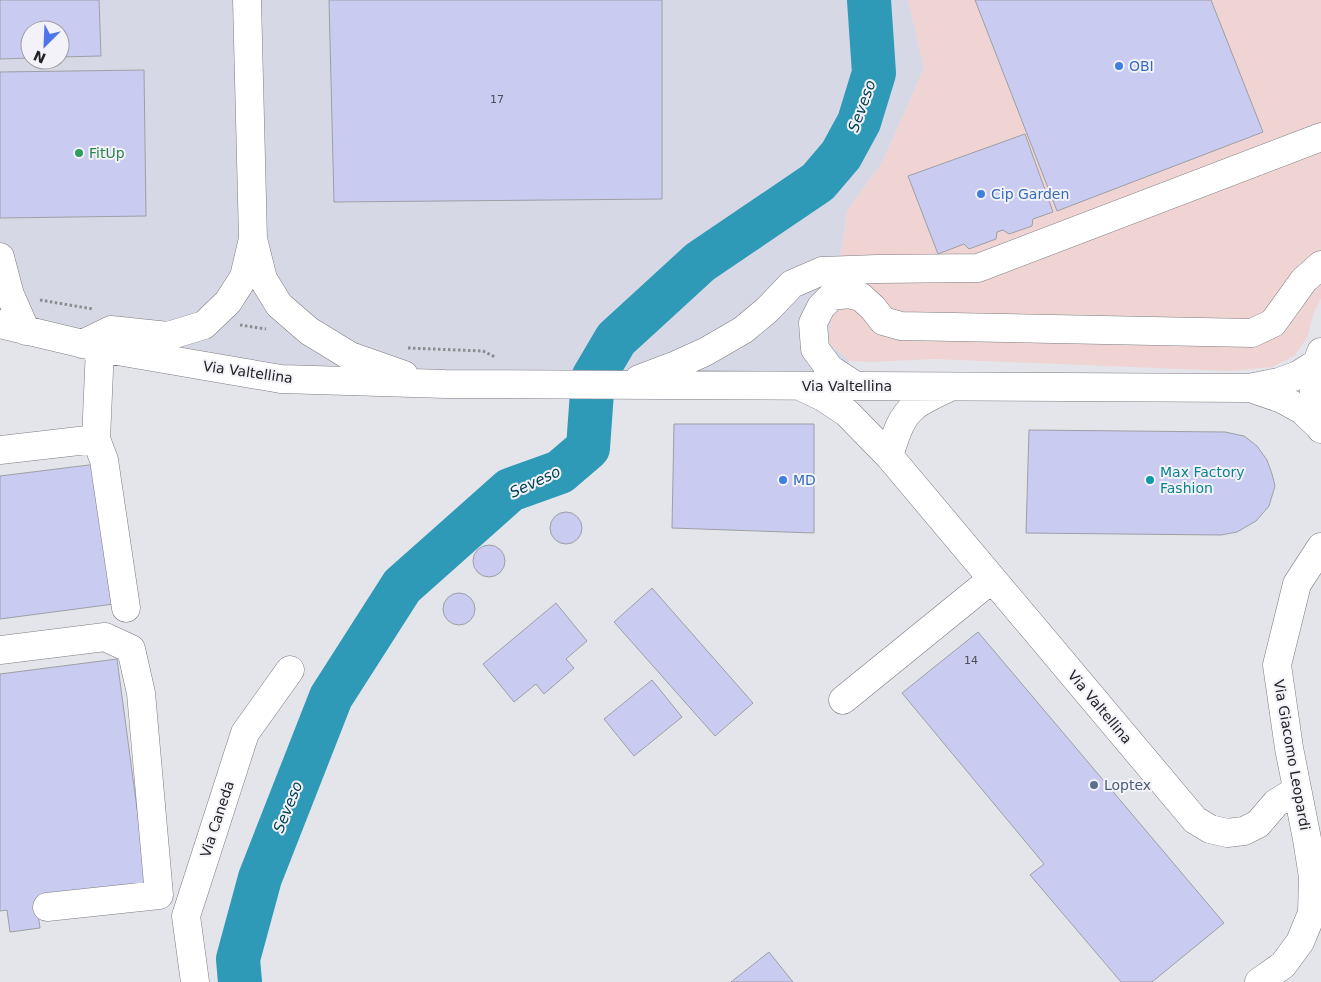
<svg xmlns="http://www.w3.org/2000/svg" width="1321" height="982" font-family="'DejaVu Sans',sans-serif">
	<rect width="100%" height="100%" fill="#e4e5eb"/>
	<path fill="#efd4d3" d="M 908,0 L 1321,0 L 1321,298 L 1313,315 L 1308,336 L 1295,355 L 1273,367 L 1230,371 L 934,359 L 872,362 L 849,361 L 828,342 L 847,211 L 883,161 L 924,68 Z"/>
	<path fill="#d7d8e5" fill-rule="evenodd" d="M 0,0 L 908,0 L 924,68 L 883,161 L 847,211 L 828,342 L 849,361 L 848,371 L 451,376 L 266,368 L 0,317 ZM 30,30 L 60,30 L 60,60 L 30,60 Z"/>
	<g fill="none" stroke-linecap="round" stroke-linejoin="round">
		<path stroke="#2e9ab7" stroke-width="44" d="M 240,982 L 238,959 L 260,878 L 331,697 L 402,586 L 510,490 L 560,472 L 588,448 L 593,378 L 616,339 L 700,262 L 818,182 L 841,155 L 859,122 L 874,73 L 869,0"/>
	</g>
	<path fill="#c9cbf0" stroke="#9e9fa5" d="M 0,0 L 99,0 L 101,56 L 60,57 L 60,30 L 30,30 L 30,58 L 0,59 Z
		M 329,0 L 662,0 L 662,199 L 334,202 Z
		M 975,0 L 1211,0 L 1263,132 L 1057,211 Z
		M 144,70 L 146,216 L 0,218 L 0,72 Z
		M 1025,134 L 1053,212 L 1033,219 L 1032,226 L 1009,234 L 1003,230 L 997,232 L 996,239 L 969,249 L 964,244 L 938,254 L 908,176 Z
		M 674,424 L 814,424 L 814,533 L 672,528 Z
		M 1029,430 L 1225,432 L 1244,436 L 1257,446 L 1267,460 L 1272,474 L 1275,486 L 1269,506 L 1256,521 L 1237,532 L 1221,535 L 1026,533 Z
		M 97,464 L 114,604 L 0,619 L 0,476 Z
		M550 528a16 16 0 1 1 32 0a16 16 0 1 1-32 0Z
		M473 561a16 16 0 1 1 32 0a16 16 0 1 1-32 0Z
		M 652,588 L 753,703 L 715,736 L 614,622 Z
		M443 609a16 16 0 1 1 32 0a16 16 0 1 1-32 0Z
		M 556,603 L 587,641 L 566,659 L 574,668 L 544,694 L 536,684 L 514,702 L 483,664 Z
		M 978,632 L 1224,923 L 1152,982 L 1121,982 L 1030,875 L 1044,864 L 902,693 Z
		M 117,659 L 148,891 L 37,906 L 40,928 L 10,932 L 7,910 L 0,911 L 0,674 Z
		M 652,680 L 682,717 L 634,756 L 604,719 Z
		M 769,952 L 793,982 L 731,982 Z"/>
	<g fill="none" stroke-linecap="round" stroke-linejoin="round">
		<defs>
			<path id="minor" d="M 247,0 L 253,239 L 263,279 L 279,305 L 309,331 L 350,356 L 404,375
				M 0,257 L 10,295 L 26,331
				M 0,324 L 100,348 L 281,379 L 445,384 L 1249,388 L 1279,382 L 1298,375 L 1317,363
				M 82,344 L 111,330 L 168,336 L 204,325 L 228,302 L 244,277 L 252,243
				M 1321,352 C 1311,376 1312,404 1321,429
				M 639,379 L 676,365 L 705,352 L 743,330 L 767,310 L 792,284 L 822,271 L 877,269 L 978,268 L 1321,137
				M 856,386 L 830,369 L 815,349 L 813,323 L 821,307 L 832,296 L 848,294 L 861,297 L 873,308 L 883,321 L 901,326 L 1252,333 L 1273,323 L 1304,280 L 1321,265
				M 802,387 L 823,397 L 847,413 L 889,456 C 895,437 900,417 916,405 C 926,398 938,393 948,388
				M 1250,388 L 1282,399 L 1302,410 L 1320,427
				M 96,439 L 104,460 L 126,608
				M 0,450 L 96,439 L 100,348
				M 889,456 L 1195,820 L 1210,829 L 1227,833 L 1244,831 L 1258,824 L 1276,803 L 1297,790
				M 0,650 L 105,637 L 131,649 L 141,693 L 159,895 L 47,907
				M 843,700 L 992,579
				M 195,982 L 186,916 L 245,733 L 290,670
				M 1259,982 L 1283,965 L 1300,942 L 1312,913 L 1313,877 L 1307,839 L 1289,748 L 1277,665 L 1297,584 L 1321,547"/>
		</defs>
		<use href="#minor" stroke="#7c7c82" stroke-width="29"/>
		<path stroke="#8c8d92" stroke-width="3" stroke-dasharray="2.5 2.5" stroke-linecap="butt" d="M 40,300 L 93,309
			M 240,325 L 266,329
			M 408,348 L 483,351 L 495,357"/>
		<use href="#minor" stroke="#fff" stroke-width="28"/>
	</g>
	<g fill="#3f7fe0" stroke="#f2f2f8" stroke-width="2">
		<circle cx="1119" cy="66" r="5"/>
		<circle cx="981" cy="194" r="5"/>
		<circle cx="783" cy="480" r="5"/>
	</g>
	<circle fill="#2e9e5b" stroke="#f2f2f8" stroke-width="2" cx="79" cy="153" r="5"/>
	<circle fill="#0f9aa8" stroke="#f2f2f8" stroke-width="2" cx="1150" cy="480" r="5"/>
	<circle fill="#5c6f8a" stroke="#f2f2f8" stroke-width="2" cx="1094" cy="785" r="5"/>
	<g text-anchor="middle" stroke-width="4" stroke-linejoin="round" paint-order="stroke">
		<g font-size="11" fill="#4c4d58">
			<text x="497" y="103">17</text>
			<text x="971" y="664">14</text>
		</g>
		<g font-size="14" fill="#366cbe" stroke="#f2f2f8" text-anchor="start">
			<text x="1129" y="71">OBI</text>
			<text x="991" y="199">Cip Garden</text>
			<text x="793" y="485">MD</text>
		</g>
		<g font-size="14" fill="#27864d" stroke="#f2f2f8" text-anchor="start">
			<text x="89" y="158">FitUp</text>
		</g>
		<g font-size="14" fill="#222325" stroke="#f2f2f8">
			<text transform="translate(248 372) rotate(8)" y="5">Via Valtellina</text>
			<text x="847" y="391">Via Valtellina</text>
			<text transform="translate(1100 707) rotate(50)" y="5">Via Valtellina</text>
			<text transform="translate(1292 755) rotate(80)" y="5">Via Giacomo Leopardi</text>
			<text transform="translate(217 819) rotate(-72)" y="5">Via Caneda</text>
		</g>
		<g font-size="14" fill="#0d838f" stroke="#f2f2f8" text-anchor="start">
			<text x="1160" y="477">Max Factory<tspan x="1160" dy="16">Fashion</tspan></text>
		</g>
		<g font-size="14" fill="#4e5e75" stroke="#f2f2f8" text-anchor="start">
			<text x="1104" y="790">Loptex</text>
		</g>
		<g font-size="15" font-style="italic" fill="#004251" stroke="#f2f2f8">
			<text transform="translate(862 106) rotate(-70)" y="5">Seveso</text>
			<text transform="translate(535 482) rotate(-25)" y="5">Seveso</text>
			<text transform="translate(288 807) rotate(-68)" y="5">Seveso</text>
		</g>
	</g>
	<g transform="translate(45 45) rotate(204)"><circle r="24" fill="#f2f2f8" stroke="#9f9fa4"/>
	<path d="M0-4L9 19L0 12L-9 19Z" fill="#4f76e9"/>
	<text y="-8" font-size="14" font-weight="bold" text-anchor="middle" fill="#222325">N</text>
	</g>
</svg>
